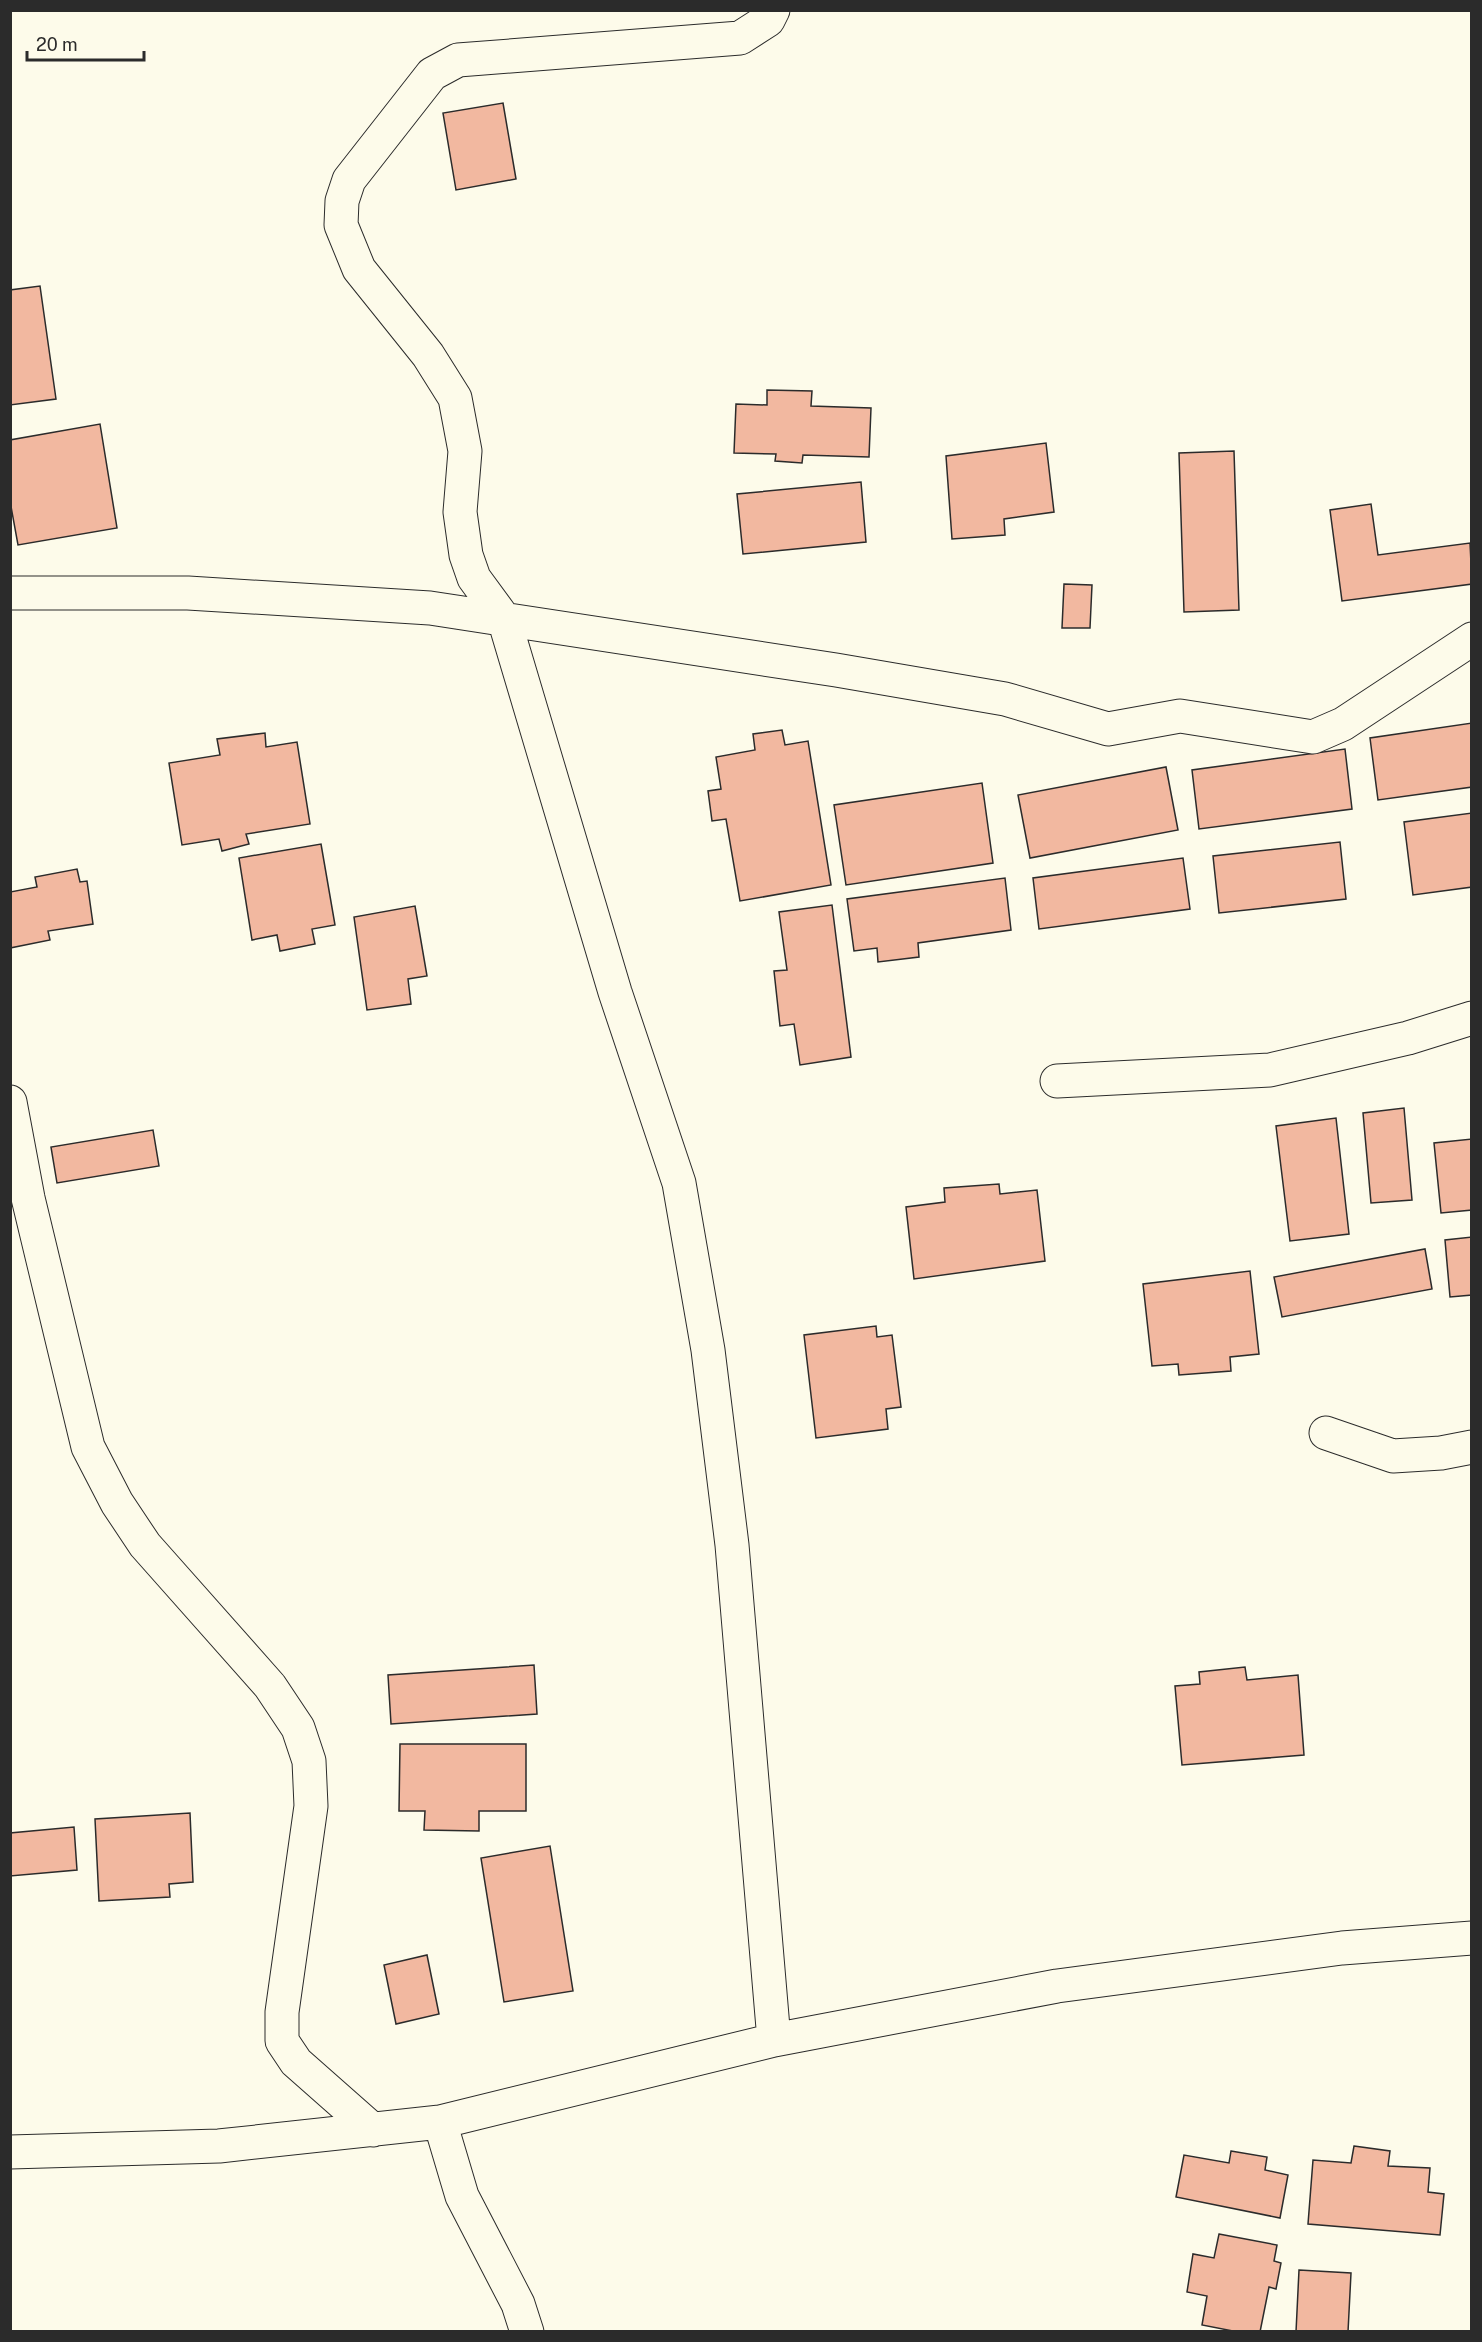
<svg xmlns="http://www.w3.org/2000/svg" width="1482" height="2342" font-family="'Public Sans',sans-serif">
	<rect width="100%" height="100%" fill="#fdfbea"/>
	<path fill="#f2b8a0" stroke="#2b2b2b" stroke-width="1.5" d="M 503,103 L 516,179 L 456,190 L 443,113 Z
		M 40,286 L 56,399 L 10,405 L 10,290 Z
		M 767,390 L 812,391 L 811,406 L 871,408 L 869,457 L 803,455 L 802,463 L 775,461 L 776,454 L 734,453 L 736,404 L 767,405 Z
		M 100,424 L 117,528 L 18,545 L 10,501 L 10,440 Z
		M 1046,443 L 1054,512 L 1004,519 L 1005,535 L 952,539 L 946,456 Z
		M 1234,451 L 1239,610 L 1184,612 L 1179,453 Z
		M 861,482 L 866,542 L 743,554 L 737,494 Z
		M 1371,504 L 1378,555 L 1470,543 L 1472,584 L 1342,601 L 1330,510 Z
		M 1064,584 L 1092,585 L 1090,628 L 1062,628 Z
		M 1472,723 L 1472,787 L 1378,800 L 1370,738 Z
		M 782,730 L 785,745 L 808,741 L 831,885 L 740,901 L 726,819 L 712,821 L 708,791 L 721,789 L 716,757 L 755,750 L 753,734 Z
		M 265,733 L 266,747 L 297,742 L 310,824 L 246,834 L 249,844 L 222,851 L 219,839 L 182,845 L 169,763 L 220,755 L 217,739 Z
		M 1345,749 L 1352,809 L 1199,829 L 1192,770 Z
		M 1166,767 L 1178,830 L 1030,858 L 1018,795 Z
		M 982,783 L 993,863 L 846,885 L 834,805 Z
		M 1472,813 L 1472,887 L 1413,895 L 1404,822 Z
		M 1340,842 L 1346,899 L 1219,913 L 1213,856 Z
		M 321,844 L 335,925 L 312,929 L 315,944 L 280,951 L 277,935 L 252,940 L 239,858 Z
		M 1183,858 L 1190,909 L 1039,929 L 1033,878 Z
		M 77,869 L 80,882 L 87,881 L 93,924 L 48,931 L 50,940 L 10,948 L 10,892 L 37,887 L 35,877 Z
		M 1005,878 L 1011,930 L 918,943 L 919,957 L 878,962 L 877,948 L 854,951 L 847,899 Z
		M 832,905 L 851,1057 L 800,1065 L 794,1024 L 780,1026 L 774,971 L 787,970 L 779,912 Z
		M 415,906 L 427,976 L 408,979 L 411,1004 L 367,1010 L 354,917 Z
		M 1404,1108 L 1412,1200 L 1371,1203 L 1363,1113 Z
		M 1336,1118 L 1349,1234 L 1290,1241 L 1276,1126 Z
		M 153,1130 L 159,1166 L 57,1183 L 51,1147 Z
		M 1472,1139 L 1472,1210 L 1441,1213 L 1434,1143 Z
		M 999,1184 L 1000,1194 L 1037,1190 L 1045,1261 L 914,1279 L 906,1207 L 945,1202 L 944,1188 Z
		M 1472,1237 L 1472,1295 L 1450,1297 L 1445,1240 Z
		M 1425,1249 L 1432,1289 L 1282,1317 L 1274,1277 Z
		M 1250,1271 L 1259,1354 L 1230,1357 L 1231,1371 L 1179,1375 L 1178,1364 L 1152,1366 L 1143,1284 Z
		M 876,1326 L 877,1337 L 892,1335 L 901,1407 L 886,1409 L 888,1429 L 816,1438 L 804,1335 Z
		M 534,1665 L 537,1714 L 391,1724 L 388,1675 Z
		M 1245,1667 L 1247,1680 L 1298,1675 L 1304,1755 L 1182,1765 L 1175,1686 L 1200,1684 L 1199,1672 Z
		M 400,1744 L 526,1744 L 526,1811 L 479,1811 L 479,1831 L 424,1830 L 425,1811 L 399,1811 Z
		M 190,1813 L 193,1882 L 169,1884 L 170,1897 L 99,1901 L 95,1819 Z
		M 74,1827 L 77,1870 L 10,1876 L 10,1833 Z
		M 550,1846 L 573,1991 L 504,2002 L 481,1858 Z
		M 427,1955 L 439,2014 L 396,2024 L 384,1965 Z
		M 1354,2146 L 1390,2151 L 1388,2166 L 1430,2168 L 1428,2192 L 1444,2194 L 1440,2235 L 1308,2224 L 1313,2160 L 1351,2163 Z
		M 1231,2151 L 1267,2157 L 1265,2170 L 1288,2175 L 1280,2218 L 1176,2197 L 1184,2155 L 1229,2163 Z
		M 1219,2234 L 1277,2245 L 1274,2261 L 1281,2263 L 1276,2289 L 1269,2287 L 1260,2332 L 1238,2332 L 1202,2325 L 1207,2296 L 1187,2292 L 1193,2254 L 1214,2258 Z
		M 1299,2270 L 1351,2273 L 1348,2332 L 1296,2332 Z"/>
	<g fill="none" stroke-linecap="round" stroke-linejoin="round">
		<defs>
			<path id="minor" d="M 773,10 L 768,20 L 740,38 L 458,60 L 432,74 L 349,180 L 342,201 L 341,225 L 359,269 L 428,355 L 455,398 L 465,451 L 460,512 L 466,555 L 474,578 L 504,619 L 615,992 L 679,1183 L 708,1350 L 732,1545 L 774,2040
				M 10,593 L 188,593 L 430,608 L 836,670 L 1005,699 L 1108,729 L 1180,716 L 1313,737 L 1343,724 L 1472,639
				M 1057,1081 L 1270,1070 L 1408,1038 L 1472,1018
				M 10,1102 L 28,1198 L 88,1447 L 117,1503 L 145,1545 L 270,1686 L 298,1728 L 309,1761 L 311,1806 L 282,2012 L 282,2041 L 296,2062 L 373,2130
				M 1326,1433 L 1393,1456 L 1441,1453 L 1472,1447
				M 440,2122 L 462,2196 L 518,2304 L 527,2332
				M 10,2152 L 219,2146 L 440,2122 L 774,2040 L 1057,1986 L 1342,1948 L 1472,1938"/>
		</defs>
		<use href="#minor" stroke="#2b2b2b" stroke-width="35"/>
		<use href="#minor" stroke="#fdfbea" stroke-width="33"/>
	</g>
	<rect width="1482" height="2342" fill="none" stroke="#2b2b2b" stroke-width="24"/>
	<path d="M27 51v9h117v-9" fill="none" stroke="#2b2b2b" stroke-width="3"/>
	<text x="36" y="51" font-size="18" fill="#2b2b2b" stroke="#fdfbea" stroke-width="4.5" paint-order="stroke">20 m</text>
</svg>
